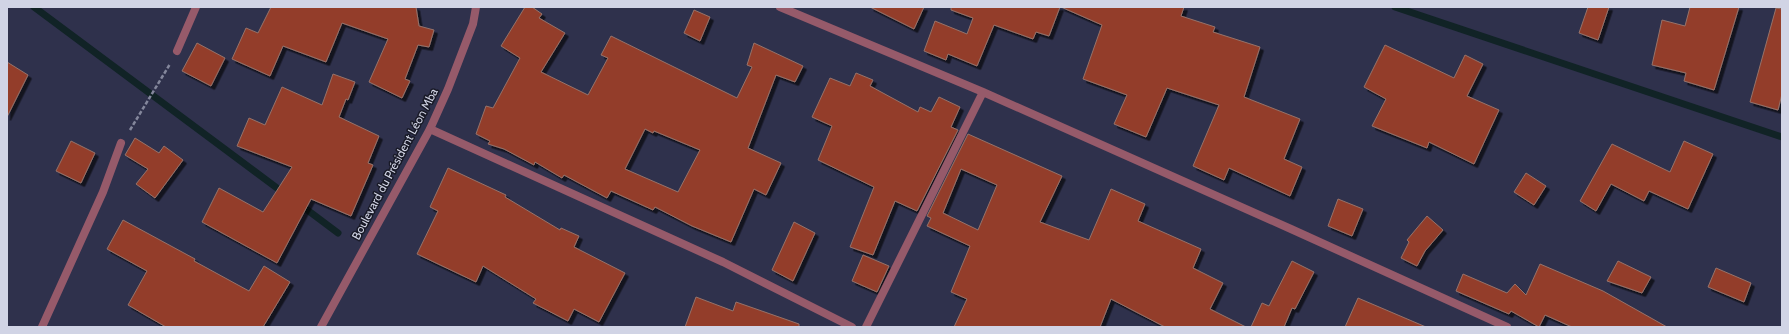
<svg xmlns="http://www.w3.org/2000/svg" width="1789" height="334" font-family="Cabin,sans-serif">
	<defs>
		<filter id="shadow"><feDropShadow dx="3.5" dy="3.5" stdDeviation="0" flood-color="#0009"/></filter>
	</defs>
	<rect width="100%" height="100%" fill="#2f314c"/>
	<g fill="none" stroke-linecap="round" stroke-linejoin="round">
		<path stroke="#112326" stroke-width="7" d="M 34,7 L 285,194
			M 1395,7 L 1782,137
			M 298,203 L 338,233"/>
	</g>
	<path fill="#933e2b" stroke="#967269" fill-rule="evenodd" filter="url(#shadow)" d="M 271,7 L 416,7 L 419,26 L 434,30 L 429,47 L 418,45 L 405,79 L 410,81 L 402,98 L 369,82 L 388,39 L 342,23 L 326,62 L 283,46 L 270,76 L 232,59 L 246,28 L 258,33 Z
		M 525,7 L 532,7 L 542,14 L 539,18 L 565,33 L 541,72 L 588,95 L 608,58 L 601,55 L 611,36 L 737,98 L 752,67 L 747,65 L 754,43 L 803,66 L 795,82 L 776,75 L 748,148 L 781,163 L 766,195 L 754,189 L 731,242 L 692,226 L 655,207 L 653,210 L 611,191 L 607,198 L 564,175 L 562,178 L 535,162 L 534,165 L 504,149 L 488,144 L 490,141 L 476,134 L 486,106 L 493,108 L 520,58 L 501,46 ZM 645,129 L 653,133 L 654,131 L 700,150 L 678,192 L 625,169 Z
		M 870,7 L 924,7 L 914,29 Z
		M 951,7 L 1060,7 L 1049,36 L 1036,32 L 1033,39 L 994,25 L 977,66 L 948,54 L 946,60 L 924,51 L 935,21 L 967,34 L 973,18 L 951,10 Z
		M 1061,7 L 1184,7 L 1181,16 L 1215,27 L 1213,32 L 1260,47 L 1244,97 L 1300,119 L 1284,159 L 1302,167 L 1290,196 L 1229,168 L 1224,180 L 1193,166 L 1219,105 L 1167,88 L 1146,137 L 1114,124 L 1127,95 L 1083,79 L 1102,25 Z
		M 1588,7 L 1609,7 L 1598,40 L 1579,33 Z
		M 1690,7 L 1739,7 L 1714,90 L 1684,81 L 1686,73 L 1652,65 L 1662,20 L 1685,26 Z
		M 1776,8 L 1782,9 L 1782,94 L 1778,110 L 1750,102 Z
		M 694,10 L 710,17 L 700,41 L 684,33 Z
		M 197,43 L 225,58 L 211,86 L 182,71 Z
		M 1385,45 L 1454,78 L 1465,55 L 1483,64 L 1467,96 L 1499,110 L 1474,164 L 1429,142 L 1427,148 L 1372,126 L 1386,99 L 1364,87 Z
		M 7,62 L 28,75 L 7,117 Z
		M 856,73 L 873,80 L 870,86 L 918,112 L 920,107 L 931,112 L 939,97 L 960,107 L 951,127 L 958,130 L 917,211 L 895,201 L 873,255 L 850,247 L 874,187 L 818,160 L 832,126 L 812,117 L 830,78 L 850,86 Z
		M 333,74 L 355,82 L 348,100 L 346,99 L 339,117 L 379,136 L 368,163 L 373,165 L 351,216 L 311,199 L 277,263 L 202,222 L 219,188 L 263,212 L 292,167 L 237,146 L 249,118 L 265,125 L 282,87 L 322,105 Z
		M 968,134 L 1062,176 L 1040,222 L 1089,240 L 1111,189 L 1145,204 L 1138,221 L 1201,249 L 1193,268 L 1223,283 L 1210,309 L 1246,327 L 1165,327 L 1111,299 L 1100,327 L 954,327 L 967,299 L 951,292 L 970,246 L 927,226 L 931,218 L 927,216 ZM 961,169 L 997,185 L 978,230 L 943,213 Z
		M 135,138 L 159,153 L 164,146 L 183,160 L 155,198 L 136,184 L 148,169 L 125,155 Z
		M 71,141 L 95,153 L 81,183 L 56,171 Z
		M 1684,141 L 1713,154 L 1688,209 L 1649,191 L 1644,201 L 1611,184 L 1596,211 L 1580,201 L 1612,144 L 1670,172 Z
		M 448,168 L 506,195 L 505,197 L 560,230 L 561,228 L 579,236 L 574,247 L 625,273 L 599,322 L 574,309 L 568,321 L 533,303 L 536,299 L 483,266 L 476,282 L 417,254 L 438,211 L 430,207 Z
		M 1526,173 L 1546,186 L 1534,205 L 1514,192 Z
		M 1338,199 L 1363,209 L 1352,236 L 1328,226 Z
		M 1427,216 L 1443,230 L 1425,251 L 1417,266 L 1401,258 L 1409,242 L 1407,240 Z
		M 123,220 L 195,259 L 194,261 L 249,291 L 264,266 L 290,282 L 263,327 L 166,327 L 128,305 L 147,271 L 107,249 Z
		M 794,222 L 815,233 L 793,281 L 772,270 Z
		M 863,255 L 889,266 L 877,292 L 852,281 Z
		M 1292,261 L 1314,272 L 1295,309 L 1292,308 L 1284,327 L 1251,327 L 1262,303 L 1269,306 Z
		M 1618,261 L 1651,277 L 1642,293 L 1607,281 Z
		M 1540,264 L 1603,291 L 1667,327 L 1572,327 L 1545,315 L 1539,327 L 1511,311 L 1509,314 L 1456,291 L 1463,274 L 1507,293 L 1515,284 L 1526,295 Z
		M 1716,268 L 1751,283 L 1744,302 L 1708,287 Z
		M 696,297 L 733,311 L 736,302 L 799,324 L 799,327 L 685,327 Z
		M 1358,298 L 1426,327 L 1345,327 Z"/>
	<g fill="none" stroke-linecap="round" stroke-linejoin="round">
		<path stroke="#84879c" stroke-width="2.5" stroke-dasharray="4 2" stroke-linecap="butt" d="M 130,130 L 170,64"/>
		<path stroke="#965a6a" stroke-width="8" d="M 780,7 L 983,92 L 1291,229 L 1507,327
			M 177,51 L 196,7
			M 430,129 L 723,262 L 852,327
			M 42,327 L 103,192 L 121,143
			M 866,327 L 983,92"/>
		<path stroke="#965a6a" stroke-width="8" d="M 321,327 L 430,129 L 448,89 L 473,24 L 476,7"/>
	</g>
	<g text-anchor="middle" stroke-width="3" stroke-linejoin="round" paint-order="stroke">
		<g font-size="12" fill="#d1d4e5" stroke="#191a27">
			<text transform="translate(395 164) rotate(-62)" y="4">Boulevard du Président Léon Mba</text>
		</g>
	</g>
	<rect width="1789" height="334" fill="none" stroke="#d1d4e5" stroke-width="16"/>
</svg>
